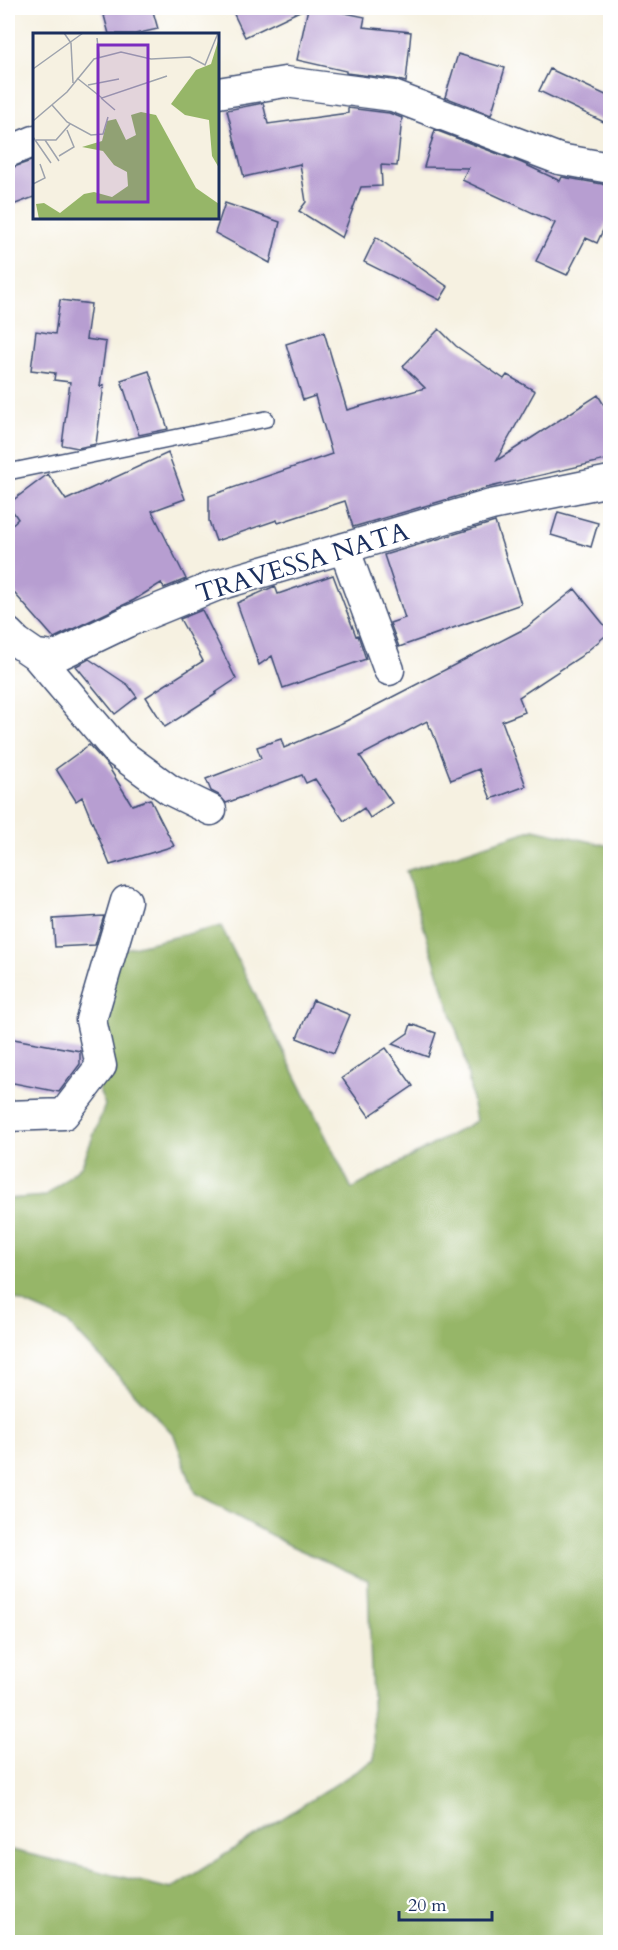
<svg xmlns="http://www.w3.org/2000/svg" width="618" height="1950" font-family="Cardo,serif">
	<rect width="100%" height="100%" fill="#fff"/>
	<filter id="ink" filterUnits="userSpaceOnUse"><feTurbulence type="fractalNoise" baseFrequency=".0167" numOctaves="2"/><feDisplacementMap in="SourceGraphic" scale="12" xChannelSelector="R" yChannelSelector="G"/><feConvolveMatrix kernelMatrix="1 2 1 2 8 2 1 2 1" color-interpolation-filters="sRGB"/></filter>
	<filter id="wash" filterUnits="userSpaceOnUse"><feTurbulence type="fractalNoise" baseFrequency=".008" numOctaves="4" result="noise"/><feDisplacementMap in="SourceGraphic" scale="24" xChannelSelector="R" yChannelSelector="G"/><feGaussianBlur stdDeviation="1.35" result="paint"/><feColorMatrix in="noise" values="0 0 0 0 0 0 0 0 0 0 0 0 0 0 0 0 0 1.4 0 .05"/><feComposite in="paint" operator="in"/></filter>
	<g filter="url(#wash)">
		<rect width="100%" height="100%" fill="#f6f1e1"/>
		<path fill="#96b668" stroke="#587263" stroke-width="1.5" d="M 534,829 L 610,846 L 610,1942 L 8,1942 L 8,1849 L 171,1889 L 374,1760 L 368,1580 L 291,1546 L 195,1494 L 174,1435 L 67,1322 L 8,1296 L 8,1199 L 46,1196 L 82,1165 L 105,1105 L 83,1052 L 112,952 L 221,926 L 352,1189 L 476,1121 L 464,1054 L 406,871 Z"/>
		<g id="blocks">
			<path fill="#b79ed1" d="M 102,8 L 152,8 L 158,29 L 135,34 L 109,34 Z
				M 231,8 L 306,8 L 245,37 Z
				M 308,8 L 321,8 L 365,17 L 363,27 L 411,32 L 406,82 L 395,79 L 346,73 L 346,71 L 297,60 Z
				M 458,54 L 505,68 L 491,115 L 445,97 Z
				M 550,69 L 610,97 L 610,125 L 539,91 Z
				M 263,103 L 268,124 L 348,113 L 348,108 L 389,113 L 402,118 L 397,166 L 381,165 L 382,186 L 361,187 L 342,238 L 299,211 L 306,202 L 300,164 L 244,177 L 227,110 Z
				M 435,130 L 522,163 L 560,181 L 562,177 L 602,184 L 610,188 L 610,215 L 597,243 L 586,238 L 567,275 L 536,261 L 555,223 L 462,180 L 468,168 L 424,167 Z
				M 34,160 L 34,197 L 13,205 L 8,187 L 8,169 Z
				M 225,203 L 280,222 L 270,263 L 215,233 Z
				M 376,237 L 448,287 L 440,300 L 364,262 Z
				M 60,300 L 91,304 L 86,339 L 106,342 L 100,386 L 104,385 L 96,444 L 78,448 L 62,445 L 70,382 L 54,380 L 55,373 L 31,370 L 36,331 L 55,334 Z
				M 439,329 L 456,346 L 504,379 L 507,375 L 535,391 L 496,461 L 598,395 L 610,415 L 610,459 L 486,488 L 353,527 L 345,501 L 278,523 L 277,520 L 216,541 L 209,521 L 209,496 L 332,454 L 315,396 L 303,400 L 286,344 L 324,332 L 347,410 L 425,388 L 403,366 Z
				M 149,371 L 168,429 L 139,435 L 121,380 Z
				M 168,453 L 185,499 L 152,511 L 186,579 L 164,588 L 161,583 L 134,600 L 54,638 L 8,586 L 8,528 L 18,519 L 8,504 L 48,474 L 66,500 Z
				M 558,512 L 598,523 L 591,547 L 551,535 Z
				M 495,522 L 521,604 L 399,647 L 390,623 L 405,618 L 384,555 Z
				M 333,575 L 356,636 L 358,635 L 366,659 L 283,688 L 272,656 L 259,665 L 237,603 L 275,586 L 278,594 Z
				M 575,589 L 610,632 L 580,657 L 519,697 L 525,712 L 502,721 L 526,786 L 491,799 L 479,769 L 451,780 L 431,728 L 429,728 L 427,721 L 360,756 L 392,803 L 370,818 L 364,808 L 344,821 L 315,779 L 306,783 L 302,775 L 226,803 L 219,795 L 211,791 L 206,779 L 261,758 L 257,747 L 281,739 L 284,748 L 342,723 L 526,628 Z
				M 202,610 L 236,679 L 215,693 L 216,694 L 165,727 L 146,697 L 203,661 L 180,619 Z
				M 89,659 L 128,685 L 137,697 L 115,714 L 76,666 Z
				M 89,745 L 108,766 L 132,805 L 150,799 L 174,846 L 110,865 L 82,797 L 76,801 L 56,769 Z
				M 104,916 L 95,945 L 55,947 L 53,919 Z
				M 313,1000 L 350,1015 L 334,1053 L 297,1038 Z
				M 411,1024 L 436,1033 L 428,1057 L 392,1044 L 408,1033 Z
				M 8,1038 L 80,1051 L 80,1064 L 59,1092 L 8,1082 Z
				M 386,1048 L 413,1086 L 369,1116 L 342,1078 Z"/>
		</g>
	</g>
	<g filter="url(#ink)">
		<use href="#blocks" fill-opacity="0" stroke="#3c4c72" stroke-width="1.5"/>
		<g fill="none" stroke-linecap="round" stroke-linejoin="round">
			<defs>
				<path id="service" d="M 8,472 L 266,419"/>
				<path id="minor" d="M 218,93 L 285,82 L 393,96 L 559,159 L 610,168
					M 8,152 L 34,141
					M 344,548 L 389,670
					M 8,633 L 17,642 L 36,655 L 54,657 L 127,622 L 215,586 L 491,505 L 610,481
					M 36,655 L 118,752 L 170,790 L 211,810
					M 8,1116 L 64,1114 L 101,1066 L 91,1020 L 126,901"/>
			</defs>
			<use href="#service" stroke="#3c4c72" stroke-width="18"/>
			<use href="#minor" stroke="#3c4c72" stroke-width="33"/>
			<use href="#service" stroke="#fff" stroke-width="15"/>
			<use href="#minor" stroke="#fff" stroke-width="30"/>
		</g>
	</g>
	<g text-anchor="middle" stroke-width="4.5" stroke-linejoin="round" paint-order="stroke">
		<g font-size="26" fill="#1b2f5e" stroke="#fff">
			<text transform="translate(302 562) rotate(-17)" y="9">TRAVESSA NATA</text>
		</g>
	</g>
	<g transform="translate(33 33)">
		<rect width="186" height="186" fill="#f6f1e1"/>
		<path d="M 186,5 L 186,135 L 179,123 L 176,87 L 152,82 L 138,71 L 163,37 L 178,31 ZM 108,79 L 123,82 L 163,155 L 186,171 L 186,186 L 6,186 L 3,171 L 11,170 L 27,180 L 51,161 L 61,159 L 79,164 L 95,153 L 94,139 L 81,132 L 70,118 L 49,114 L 69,108 L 74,88 L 83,86 L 93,107 L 103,102 L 98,82 Z" fill="#96b668"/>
		<path fill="none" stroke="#9ea3ad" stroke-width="1.5" d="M 31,0 L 38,10 L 40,50M 64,5 L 66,24M 0,36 L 50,0M 44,45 L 69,65 L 134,43M 55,52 L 86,46M 68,65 L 82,77M 19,72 L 34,89 L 58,102 L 70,101 L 75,84M 0,88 L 34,59 L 61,26 L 88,19 L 118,26 L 157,24 L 172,32 L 185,0M 0,104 L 18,130M 3,107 L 23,107 L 37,91M 12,107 L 26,128M 26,123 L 41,114 L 34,97M 0,151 L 12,145 L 7,131"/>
		<path fill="#7b2cbf" fill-opacity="0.15" stroke="#7b2cbf" stroke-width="3" d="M 65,12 L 115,12 L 115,169 L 65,169 Z"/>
		<rect width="186" height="186" fill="none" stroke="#1b2f5e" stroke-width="3"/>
	</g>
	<rect width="618" height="1950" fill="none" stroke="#fff" stroke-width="30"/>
	<path d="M399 1911v9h93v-9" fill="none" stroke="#1b2f5e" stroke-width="3"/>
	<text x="408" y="1911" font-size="18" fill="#1b2f5e" stroke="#ffffff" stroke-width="4.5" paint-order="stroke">20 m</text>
</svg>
